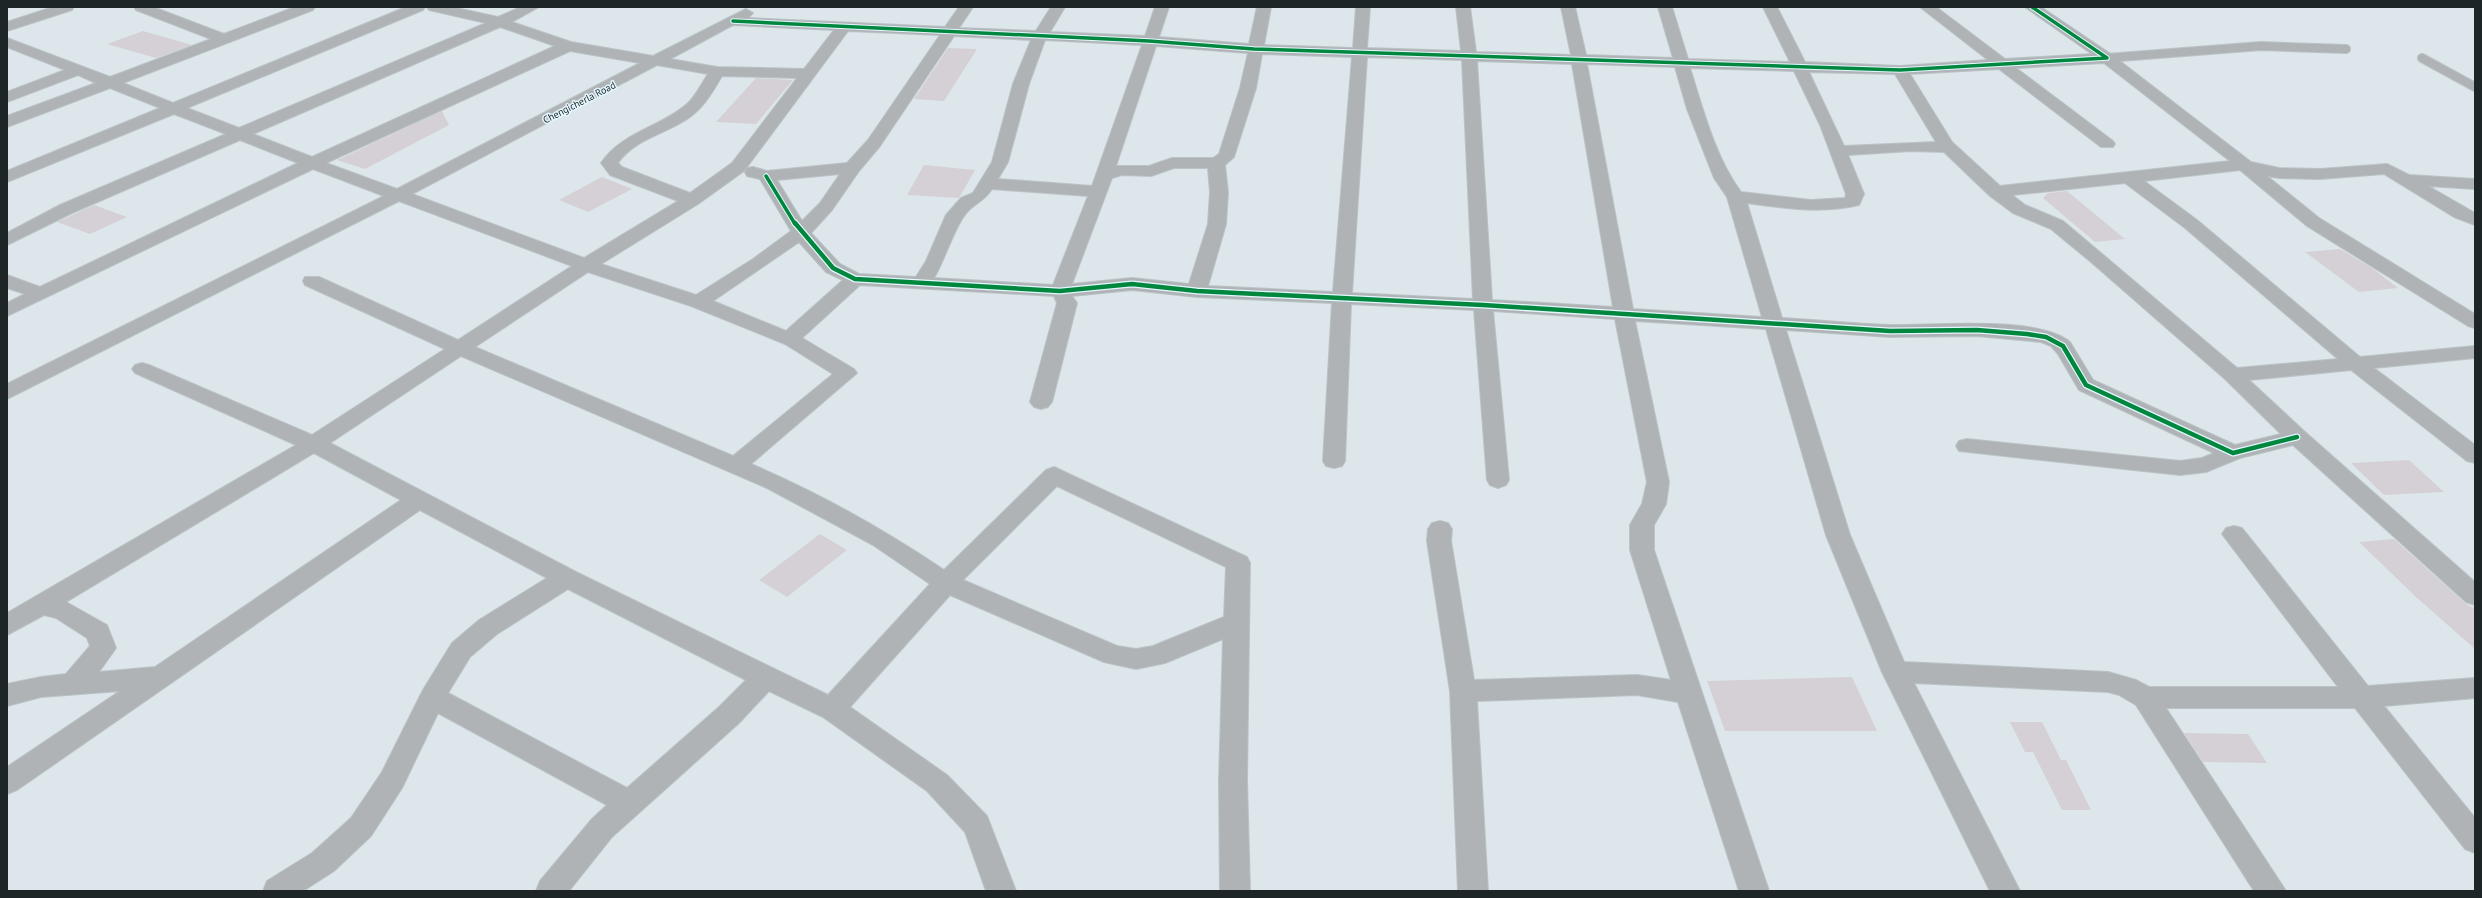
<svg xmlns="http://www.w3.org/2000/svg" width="2482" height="898" font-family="'PT Sans',sans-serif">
	<rect width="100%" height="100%" fill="#dde7eb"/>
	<path fill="#d4d0d5" d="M 143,31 L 192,45 L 156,58 L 107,44 Z
		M 948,48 L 977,49 L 944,101 L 914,99 Z
		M 756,78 L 793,80 L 756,124 L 716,122 Z
		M 442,111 L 449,125 L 365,169 L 337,160 Z
		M 924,165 L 975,170 L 959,198 L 907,195 Z
		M 602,177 L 632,189 L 588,212 L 559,200 Z
		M 2067,191 L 2125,239 L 2095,242 L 2043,198 L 2048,193 Z
		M 94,205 L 127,217 L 90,234 L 57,222 Z
		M 2340,249 L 2372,268 L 2398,288 L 2359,292 L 2305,252 Z
		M 2409,460 L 2444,492 L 2384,495 L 2351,463 Z
		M 820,534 L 847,550 L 787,597 L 759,580 Z
		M 2394,539 L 2465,603 L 2475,609 L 2475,649 L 2416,597 L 2359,542 Z
		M 1852,677 L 1877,731 L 1725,731 L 1707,681 Z
		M 2010,722 L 2042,722 L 2061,760 L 2066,760 L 2091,810 L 2062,810 L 2033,752 L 2025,752 Z
		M 2184,733 L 2248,734 L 2267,763 L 2203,762 Z"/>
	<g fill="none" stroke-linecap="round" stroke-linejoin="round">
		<defs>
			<path id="service" d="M 2107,58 L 2261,46 L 2346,49
				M 2422,58 L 2475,87"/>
			<path id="minor" d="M 53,7 L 74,7 L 72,10 L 7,31 L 7,22 Z
				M 134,7 L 153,7 L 224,34 L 295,7 L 315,7 L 313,10 L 123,83 L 173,103 L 406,7 L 425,7 L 423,10 L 187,108 L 239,128 L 486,23 L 429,10 L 427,7 L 452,7 L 498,17 L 521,7 L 539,7 L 512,22 L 571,42 L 653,56 L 746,9 L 753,13 L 748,18 L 945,27 L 959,7 L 973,7 L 959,28 L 1036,31 L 1051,7 L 1065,7 L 1050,32 L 1145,36 L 1155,7 L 1169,7 L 1159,37 L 1249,44 L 1257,7 L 1271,7 L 1264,45 L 1353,48 L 1356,7 L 1370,7 L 1367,48 L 1461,51 L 1456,7 L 1470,7 L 1476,52 L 1571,55 L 1561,7 L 1575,7 L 1586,55 L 1673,58 L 1658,7 L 1672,7 L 1688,59 L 1790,62 L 1763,7 L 1777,7 L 1805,62 L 1900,66 L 1988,60 L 1920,7 L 1936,7 L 2005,59 L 2092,54 L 2025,7 L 2041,7 L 2112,55 L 2251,162 L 2279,168 L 2320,169 L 2387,164 L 2409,175 L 2475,179 L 2475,189 L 2428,186 L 2475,213 L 2475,225 L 2454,217 L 2384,174 L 2320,179 L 2279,178 L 2267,176 L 2319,218 L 2475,314 L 2475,328 L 2468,326 L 2307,226 L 2240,170 L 2144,181 L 2197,220 L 2360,357 L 2475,346 L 2475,358 L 2374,368 L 2475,445 L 2475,463 L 2467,461 L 2351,370 L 2249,380 L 2305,432 L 2475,582 L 2475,605 L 2466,602 L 2293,445 L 2240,458 L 2206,472 L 2180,475 L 1959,451 L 1956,446 L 1959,441 L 1967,439 L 2180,461 L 2202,458 L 2214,453 L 2079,390 L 2058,354 L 2051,346 L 2041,342 L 1977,336 L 1890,337 L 1786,330 L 1850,535 L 1904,662 L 2108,672 L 2136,680 L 2149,687 L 2338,687 L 2222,534 L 2226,528 L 2234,526 L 2242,528 L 2368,686 L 2475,678 L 2475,698 L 2384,706 L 2475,818 L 2475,853 L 2465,849 L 2355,708 L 2166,708 L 2286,891 L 2254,891 L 2136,705 L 2119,695 L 2108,692 L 1914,683 L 2020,891 L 1990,891 L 1882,672 L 1826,535 L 1766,329 L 1635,321 L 1669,482 L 1666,504 L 1654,525 L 1654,550 L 1769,891 L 1739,891 L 1678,702 L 1637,695 L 1477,701 L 1488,891 L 1458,891 L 1450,691 L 1427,541 L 1428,529 L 1432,523 L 1440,521 L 1448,523 L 1452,529 L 1451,541 L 1474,680 L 1637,675 L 1671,680 L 1630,550 L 1630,525 L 1642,504 L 1647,482 L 1615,319 L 1493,311 L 1509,480 L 1506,485 L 1498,488 L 1490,485 L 1487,480 L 1474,310 L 1351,304 L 1345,461 L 1342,466 L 1334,468 L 1326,466 L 1323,461 L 1332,303 L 1197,297 L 1132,290 L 1072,296 L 1077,303 L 1052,402 L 1048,407 L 1041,409 L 1034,407 L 1030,402 L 1057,303 L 1054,296 L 860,285 L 802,338 L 854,369 L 857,373 L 751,464 C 819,493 883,529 944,570 L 1046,470 L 1054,467 L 1247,557 L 1250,563 L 1247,780 L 1250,891 L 1220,891 L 1219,780 L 1223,639 L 1165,663 L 1136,669 L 1104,662 L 950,595 L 850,707 L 947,775 L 987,816 L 1016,891 L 986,891 L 965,832 L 927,791 L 823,717 L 769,691 L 739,723 L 612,837 L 569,891 L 536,891 L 540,881 L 592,819 L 607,805 L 438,713 L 402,788 L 371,836 L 334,871 L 303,891 L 263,891 L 267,881 L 312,853 L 351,818 L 382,772 L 423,690 L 452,643 L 479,620 L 547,578 L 420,510 L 17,790 L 7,794 L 7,767 L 120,691 L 41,697 L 7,706 L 7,684 L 41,677 L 66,674 L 90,646 L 87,638 L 56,618 L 44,615 L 7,635 L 7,613 L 296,445 L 135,373 L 132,369 L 135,365 L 142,363 L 149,365 L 312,435 L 445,349 L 305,285 L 303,281 L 305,277 L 319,277 L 458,340 L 572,266 L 399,201 L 7,399 L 7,384 L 384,196 L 313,169 L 7,316 L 7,303 L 25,294 L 7,288 L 7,275 L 40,287 L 298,163 L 240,140 L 72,213 L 7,245 L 7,233 L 60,205 L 226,134 L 174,114 L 7,182 L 7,171 L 160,108 L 110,88 L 7,127 L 7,116 L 96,83 L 78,75 L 7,102 L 7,92 L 65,70 L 7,47 L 7,38 L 110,77 L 211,39 L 136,10 ZM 733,25 L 834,30 L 804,69 L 717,67 L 670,59 ZM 500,27 L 555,46 L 312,157 L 253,134 ZM 848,31 L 940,35 L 868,140 L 847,163 L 767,171 L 753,167 L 747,168 L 745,172 L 747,176 L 760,179 L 791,231 L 753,259 L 696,295 L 601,264 L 698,204 L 744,171 ZM 954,36 L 1031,40 L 1013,84 L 992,162 L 973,193 L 961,198 L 946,215 L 926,261 L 916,277 L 859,274 L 840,264 L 811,233 L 832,210 L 859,171 L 880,146 ZM 1045,40 L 1142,45 L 1092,186 L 998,179 L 1008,162 L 1029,84 ZM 1156,46 L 1248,53 L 1240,88 L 1219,154 L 1213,158 L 1172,158 L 1149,166 L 1116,166 ZM 570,51 L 640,63 L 397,189 L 326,163 ZM 1262,54 L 1352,57 L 1333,292 L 1208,286 L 1226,224 L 1228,192 L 1225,165 L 1234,157 L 1256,88 ZM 1367,57 L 1462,60 L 1473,299 L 1352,293 ZM 1477,61 L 1572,64 L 1613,307 L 1492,300 ZM 2104,63 L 2230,161 L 2000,186 L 1952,142 L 1910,74 L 1999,69 L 2101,147 L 2113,147 L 2115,144 L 2113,141 L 2016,68 ZM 1587,64 L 1675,67 L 1687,109 L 1714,178 L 1727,197 L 1762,317 L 1633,309 ZM 657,65 L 708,74 C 701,84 696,96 687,104 C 659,128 622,132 601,163 L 610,175 L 678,201 L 584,258 L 412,194 ZM 1690,68 L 1794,71 L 1820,125 L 1846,194 L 1845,198 L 1811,200 L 1741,192 C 1715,157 1703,109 1690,68 ZM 1809,72 L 1895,74 L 1936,142 L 1844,146 ZM 722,76 L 797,78 L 732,163 L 690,193 L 622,167 L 618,163 C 635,138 667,134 690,117 C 705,106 713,91 722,76 ZM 1911,151 L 1944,152 L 1990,196 L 2013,213 L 2051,229 L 2091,262 L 2225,379 L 2281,434 L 2235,445 L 2093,380 L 2070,342 C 2038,315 1931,326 1889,325 C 1854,324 1818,320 1782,318 L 1747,203 C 1785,208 1821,214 1859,205 L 1864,194 L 1848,155 ZM 1174,168 L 1208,168 L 1210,192 L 1208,224 L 1189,284 L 1132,278 L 1072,284 L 1112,178 L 1122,175 L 1151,176 ZM 840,174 L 820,203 L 802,221 L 777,180 ZM 2125,183 L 2185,228 L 2338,359 L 2237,368 L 2063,221 L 2025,205 L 2012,195 ZM 992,189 L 1088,196 L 1053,285 L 934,278 C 945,259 953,232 964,216 C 973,203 983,203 992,189 ZM 799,242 L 826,272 L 843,280 L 786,331 L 713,301 ZM 588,272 L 691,306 L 785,344 L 833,374 L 733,456 L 475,347 ZM 461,356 L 767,488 L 873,545 L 930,584 L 828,695 L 576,572 L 330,443 ZM 314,453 L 401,500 L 155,667 L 99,672 L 116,648 L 107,625 L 66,602 ZM 1057,486 L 1226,567 L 1224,617 L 1153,646 L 1136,649 L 1117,646 L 963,580 ZM 568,589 L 746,680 L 719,707 L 627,788 L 448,693 L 470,657 L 497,634 Z"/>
		</defs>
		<use href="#service" stroke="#bbc3c7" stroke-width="10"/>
		<use href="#minor" stroke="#bbc3c7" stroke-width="2"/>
		<use href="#service" stroke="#b0b3b5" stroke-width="8"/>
		<use href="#minor" fill="#b0b3b5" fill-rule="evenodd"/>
		<defs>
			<path id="cycleway-far1" d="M 733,21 L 1149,41 L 1254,49 L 1900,70 L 2107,58 L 2032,7
				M 766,176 L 795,224"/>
			<path id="cycleway" d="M 795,223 L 833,268 L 855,279 L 1060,291 L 1132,284 L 1197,291 L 1483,305 L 1890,331 L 1977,330 L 2027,334 L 2046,337 L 2063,346 L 2086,385 L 2233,453 L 2297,437"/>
		</defs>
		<use href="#cycleway-far1" stroke="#e4f7fe" stroke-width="5.5"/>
		<use href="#cycleway" stroke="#e4f7fe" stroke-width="7"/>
		<use href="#cycleway-far1" stroke="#00873e" stroke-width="3.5"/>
		<use href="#cycleway" stroke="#00873e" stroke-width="4.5"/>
	</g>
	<g text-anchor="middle" stroke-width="3" stroke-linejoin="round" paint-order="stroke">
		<g font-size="10" fill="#1e2527" stroke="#e4f7fe">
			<text transform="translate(579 102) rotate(-27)" y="4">Chengicherla Road</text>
		</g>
	</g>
	<rect width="2482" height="898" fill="none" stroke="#1e2527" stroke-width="16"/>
</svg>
